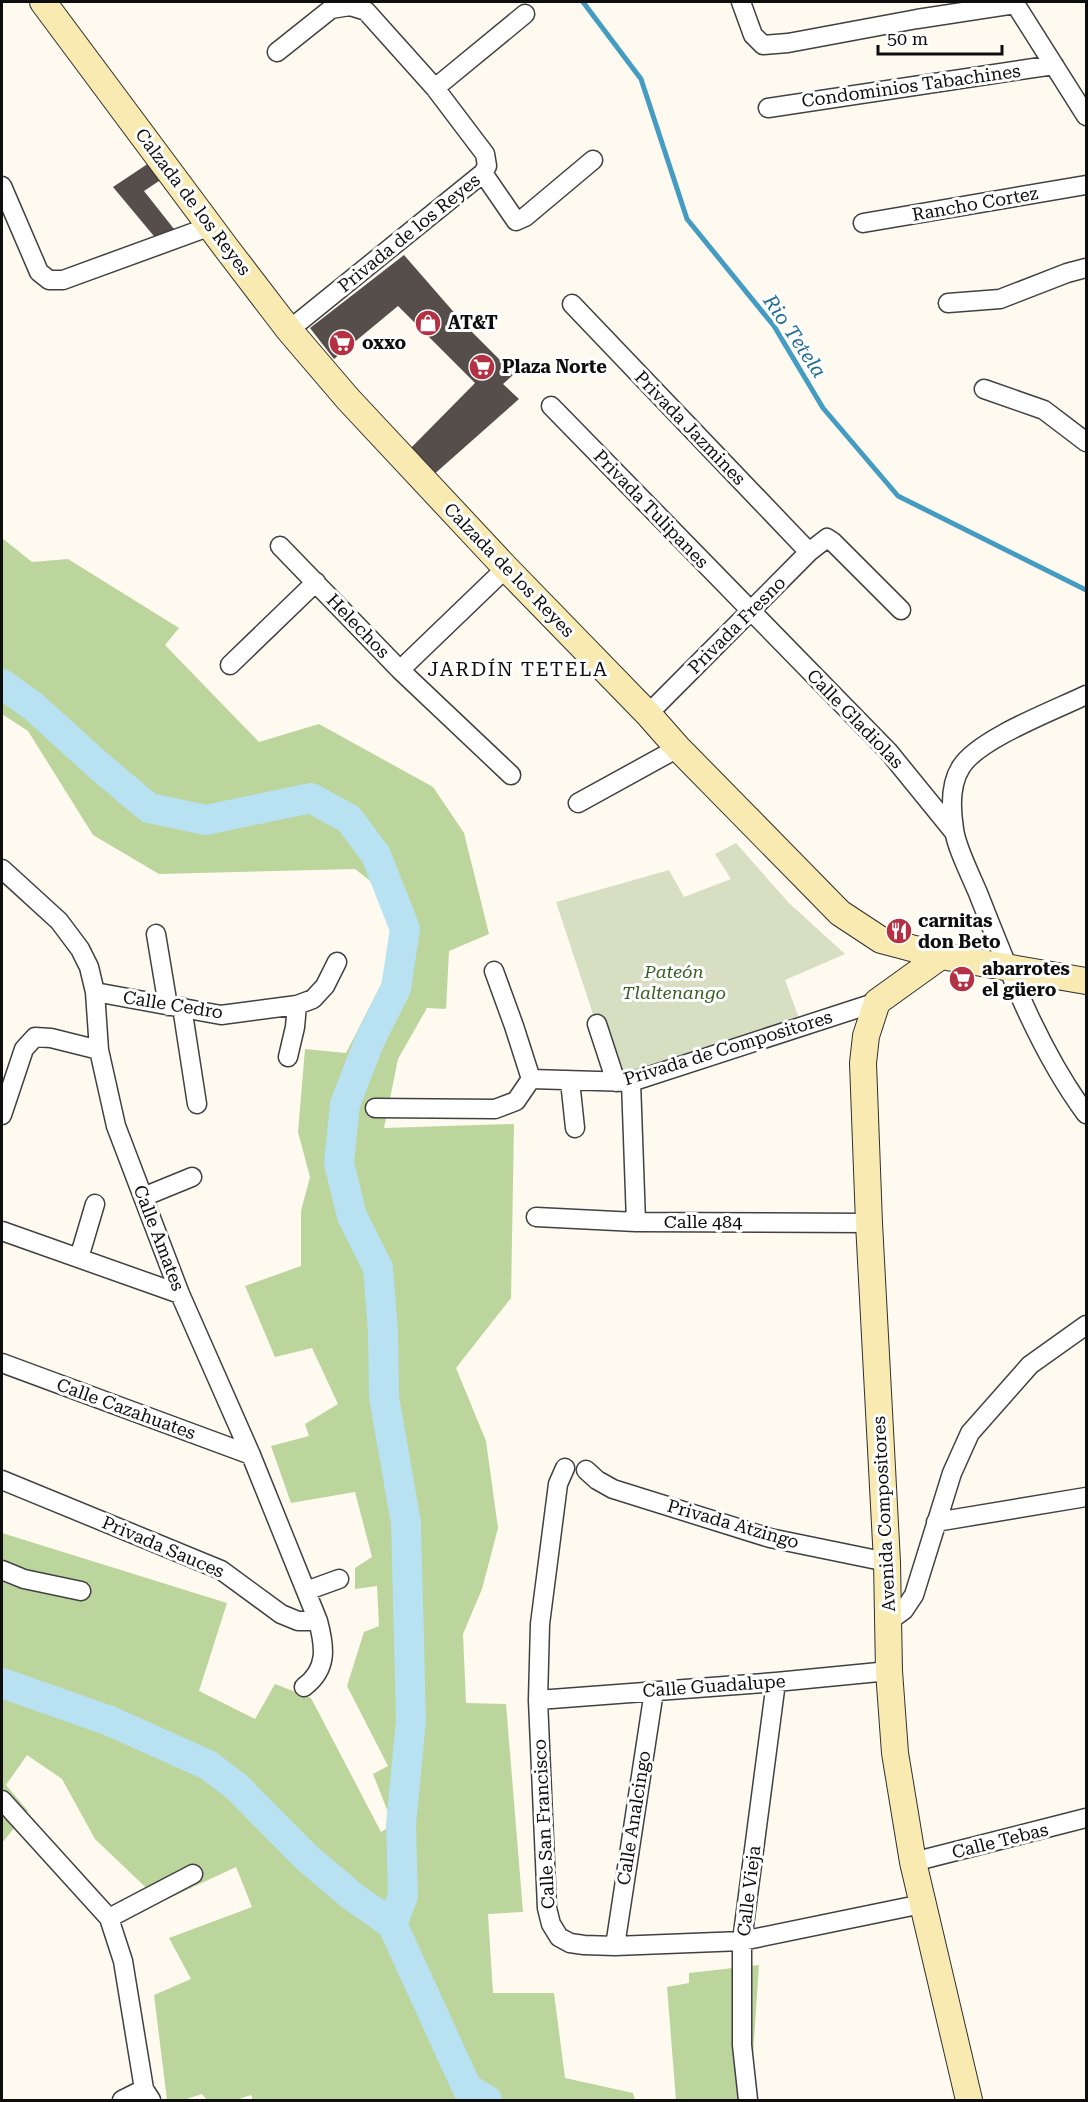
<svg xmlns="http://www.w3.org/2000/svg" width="1088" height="2102" font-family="'Roboto Serif',serif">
	<rect width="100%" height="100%" fill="#fefaf0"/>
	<path fill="#bbd59c" d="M 2,538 L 32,562 L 68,559 L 179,628 L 165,645 L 259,742 L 319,724 L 433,787 L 464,833 L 489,934 L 449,951 L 446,1009 L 427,1008 L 398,1059 L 384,1128 L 514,1124 L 511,1298 L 456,1368 L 486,1441 L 498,1528 L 482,1589 L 463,1634 L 466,1703 L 506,1704 L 523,1912 L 488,1914 L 493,1993 L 554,1993 L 565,2078 L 633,2093 L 635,2100 L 253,2100 L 251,2095 L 236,2100 L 207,2100 L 202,2094 L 183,2100 L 167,2100 L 154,1995 L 191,1979 L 169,1938 L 252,1907 L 236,1867 L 161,1902 L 95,1839 L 62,1779 L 27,1755 L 6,1785 L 28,1811 L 2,1843 L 2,1533 L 227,1603 L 199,1691 L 255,1719 L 275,1684 L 311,1698 L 381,1832 L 393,1825 L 373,1774 L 388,1766 L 347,1686 L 364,1632 L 379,1626 L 377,1586 L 355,1589 L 355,1568 L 372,1557 L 355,1492 L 291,1503 L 271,1446 L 309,1436 L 305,1424 L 338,1404 L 312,1348 L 275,1357 L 245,1286 L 301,1266 L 301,1211 L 310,1177 L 298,1132 L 305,1049 L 346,1053 L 392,963 L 393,933 L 378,887 L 355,869 L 159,874 L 93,835 L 28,731 L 2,714 Z
		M 759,1965 L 751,2085 L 755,2100 L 676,2100 L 667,1987 L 689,1983 L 689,1973 Z"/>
	<path fill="#d8dec2" d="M 736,843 L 788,902 L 845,954 L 785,980 L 804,1032 L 631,1082 L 619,1093 L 556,902 L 669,870 L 684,897 L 731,879 L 715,854 Z"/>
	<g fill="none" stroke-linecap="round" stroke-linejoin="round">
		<path stroke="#459cc2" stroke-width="5" d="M 583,2 L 641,79 L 687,219 L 774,326 L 823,408 L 898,496 L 1086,590"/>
		<path stroke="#b8e1f1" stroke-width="30" d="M 2,684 L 33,706 L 99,766 L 149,808 L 206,820 L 311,798 L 349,819 L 376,855 L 405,929 L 396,988 L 370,1040 L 345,1104 L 339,1163 L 352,1216 L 378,1268 L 383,1332 L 384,1397 L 406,1523 L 411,1720 L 401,1825 L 403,1896 L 392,1924 L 352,1896 L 306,1857 L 237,1787 L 208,1765 L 110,1721 L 2,1683
			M 392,1924 L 467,2088 L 487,2100"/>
	</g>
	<path fill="#564e4b" d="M 149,163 L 162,179 L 144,191 L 178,234 L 158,241 L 113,187 Z
		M 404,255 L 465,325 L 514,374 L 503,384 L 519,399 L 431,477 L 404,455 L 475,383 L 398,306 L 334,359 L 310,328 Z"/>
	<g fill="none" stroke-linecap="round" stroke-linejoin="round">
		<defs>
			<path id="street" d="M 741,2 L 753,35 L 763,45 L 788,43 L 917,19 L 1015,4
				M 1014,2 L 1086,116
				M 277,52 L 331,9 L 350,6 L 366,11 L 435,88 L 485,154 L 487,166 L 483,173 L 289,330
				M 435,88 L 525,14
				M 768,108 L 1054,65
				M 483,173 L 516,221 L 525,217 L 593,160
				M 2,186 L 39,272 L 49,280 L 63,280 L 211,226
				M 863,223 L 1086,185
				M 948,303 L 1000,299 L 1067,273 L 1086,268
				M 572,304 L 809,552
				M 984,389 L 1044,410 L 1086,442
				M 551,406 L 888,751 L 954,832
				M 280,546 L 400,670 L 511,775
				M 230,665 L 316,582
				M 400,670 L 506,568
				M 1086,695 C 1055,710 978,739 961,767 C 950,784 951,810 954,829 C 956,847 971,876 978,893 C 1008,969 1038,1049 1086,1114
				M 648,714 L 809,552 L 827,538 L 833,542 L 901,610
				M 578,803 L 678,748
				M 2,869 L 59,921 L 80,949 L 89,967 L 95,992 L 99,1050 L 116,1126 L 180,1294 L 251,1455 L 318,1621 C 325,1647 328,1669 304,1687
				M 156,934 L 168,1006
				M 494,971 L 514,1026 L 531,1079
				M 95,992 L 221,1015 L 297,1005 L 313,999 L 325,986 L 337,962
				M 182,1007 L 197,1104
				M 597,1024 L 616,1082
				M 288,1057 L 295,1027 L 297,1005
				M 531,1079 L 631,1082 L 877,1002
				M 570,1081 L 575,1128
				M 631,1082 L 636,1222
				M 375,1108 L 495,1109 L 516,1101 L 531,1079
				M 2,1115 L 24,1049 L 35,1037 L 51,1038 L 99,1050
				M 143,1197 L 192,1177
				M 536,1217 L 636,1222 L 869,1223
				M 2,1231 L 180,1294
				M 79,1258 L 95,1204
				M 2,1363 L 251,1455
				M 565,1468 L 558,1484 L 540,1624 L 538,1700 L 547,1908 L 551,1924 L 559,1937 L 570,1943 L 584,1945 L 615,1946 L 742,1941 L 922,1904
				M 586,1470 L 597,1480 L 613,1489 L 770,1538 L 887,1562
				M 2,1480 L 221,1570 L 281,1614 L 298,1621 L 318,1621
				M 936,1522 L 1086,1497
				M 2,1570 L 24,1579 L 81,1591
				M 306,1591 L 339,1579
				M 889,1621 L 904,1610 L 914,1595 L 952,1473 L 970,1433 L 1030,1365 L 1086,1325
				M 538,1700 L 776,1682 L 889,1671
				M 2,1800 L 109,1918 L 123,1961 L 144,2089 L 151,2100
				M 913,1862 L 1086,1818
				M 109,1918 L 193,1874
				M 615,1946 L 654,1691
				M 122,2100 L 144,2089
				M 748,2100 L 742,2045 L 742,1941 L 776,1682"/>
			<path id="secondary" d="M 43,2 L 227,249 L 289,330 L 348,399 L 506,568 L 648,714 L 678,748 L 840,913 L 881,940 L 900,945 L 941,956 L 1086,981
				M 941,956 L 877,1002 L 866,1036 L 863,1063 L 869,1223 L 887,1562 L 889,1671 L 895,1753 L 913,1862 L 969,2100"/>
		</defs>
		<use href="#street" stroke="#414141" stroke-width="21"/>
		<use href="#secondary" stroke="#303030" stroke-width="28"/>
		<use href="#street" stroke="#fff" stroke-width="18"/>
		<use href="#secondary" stroke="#f8eab0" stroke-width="26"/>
	</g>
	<defs>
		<symbol id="shop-disc" viewBox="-11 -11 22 22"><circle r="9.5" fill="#b33143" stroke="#fff"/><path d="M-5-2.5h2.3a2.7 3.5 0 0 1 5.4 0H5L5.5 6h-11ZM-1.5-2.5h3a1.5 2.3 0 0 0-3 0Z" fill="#fff"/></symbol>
		<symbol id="supermarket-disc" viewBox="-11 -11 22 22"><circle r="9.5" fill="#b33143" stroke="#fff"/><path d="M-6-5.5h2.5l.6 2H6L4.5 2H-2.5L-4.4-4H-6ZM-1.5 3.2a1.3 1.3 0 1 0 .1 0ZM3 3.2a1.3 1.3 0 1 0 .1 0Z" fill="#fff"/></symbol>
		<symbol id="restaurant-disc" viewBox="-11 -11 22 22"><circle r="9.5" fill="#b33143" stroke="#fff"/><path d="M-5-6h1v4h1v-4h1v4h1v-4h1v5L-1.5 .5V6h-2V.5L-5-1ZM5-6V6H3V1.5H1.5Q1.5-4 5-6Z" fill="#fff"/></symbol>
	</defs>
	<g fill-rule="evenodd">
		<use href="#shop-disc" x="413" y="308" width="30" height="30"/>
		<use href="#supermarket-disc" x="327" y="328" width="30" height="30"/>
		<use href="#supermarket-disc" x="467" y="352" width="30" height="30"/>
		<use href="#restaurant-disc" x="884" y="916" width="30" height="30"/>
		<use href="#supermarket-disc" x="947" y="964" width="30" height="30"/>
	</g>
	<g text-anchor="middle" stroke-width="6" stroke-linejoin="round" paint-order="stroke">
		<g font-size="18" fill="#0e0e0e" stroke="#fff">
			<text transform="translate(911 86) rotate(-8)" y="6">Condominios Tabachines</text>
			<text transform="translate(193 202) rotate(53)" y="6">Calzada de los Reyes</text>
			<text transform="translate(975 204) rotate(-10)" y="6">Rancho Cortez</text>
			<text transform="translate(409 233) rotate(-39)" y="6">Privada de los Reyes</text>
			<text transform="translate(690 428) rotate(46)" y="6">Privada Jazmines</text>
			<text transform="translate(651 509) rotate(46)" y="6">Privada Tulipanes</text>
			<text transform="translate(509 570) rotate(46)" y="6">Calzada de los Reyes</text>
			<text transform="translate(737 625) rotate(-45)" y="6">Privada Fresno</text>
			<text transform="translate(358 626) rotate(46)" y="6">Helechos</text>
			<text transform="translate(855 719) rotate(46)" y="6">Calle Gladiolas</text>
			<text transform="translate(173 1005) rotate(9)" y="6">Calle Cedro</text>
			<text transform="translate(728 1048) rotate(-17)" y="6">Privada de Compositores</text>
			<text x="703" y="1228">Calle 484</text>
			<text transform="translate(159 1238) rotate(69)" y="6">Calle Amates</text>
			<text transform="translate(126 1409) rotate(20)" y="6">Calle Cazahuates</text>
			<text transform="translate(884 1514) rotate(-93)" y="6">Avenida Compositores</text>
			<text transform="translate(733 1524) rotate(16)" y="6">Privada Atzingo</text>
			<text transform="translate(163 1547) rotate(23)" y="6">Privada Sauces</text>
			<text transform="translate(714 1686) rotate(-4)" y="6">Calle Guadalupe</text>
			<text transform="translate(634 1818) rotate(-81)" y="6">Calle Analcingo</text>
			<text transform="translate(544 1824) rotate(-93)" y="6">Calle San Francisco</text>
			<text transform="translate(1000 1841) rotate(-14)" y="6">Calle Tebas</text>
			<text transform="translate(749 1891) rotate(-83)" y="6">Calle Vieja</text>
		</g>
		<g font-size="18" font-weight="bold" fill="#0e0e0e" stroke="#fff" text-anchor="start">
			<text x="448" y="329">AT&amp;T</text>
			<text x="362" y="349">oxxo</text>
			<text x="502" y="373">Plaza Norte</text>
			<text x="918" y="927">carnitas<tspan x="918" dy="21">don Beto</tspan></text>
			<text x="982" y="975">abarrotes<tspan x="982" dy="21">el güero</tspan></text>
		</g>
		<g font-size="18" font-style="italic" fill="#356023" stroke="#fff">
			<text x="674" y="978">Pateón<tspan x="674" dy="21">Tlaltenango</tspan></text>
		</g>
		<g font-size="20" font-style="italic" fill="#216d96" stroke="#fff">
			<text transform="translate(795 336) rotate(56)" y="7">Rio Tetela</text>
		</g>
		<g font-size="20" letter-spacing="1.5" fill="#0e0e0e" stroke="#fff">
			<text x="518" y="676">JARDÍN TETELA</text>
		</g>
	</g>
	<rect width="1088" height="2102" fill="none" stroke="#0e0e0e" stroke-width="6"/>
	<path d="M878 45v9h124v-9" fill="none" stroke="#0e0e0e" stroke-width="3"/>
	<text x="887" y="45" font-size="18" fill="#0e0e0e" stroke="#ffffff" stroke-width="4.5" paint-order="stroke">50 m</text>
</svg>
